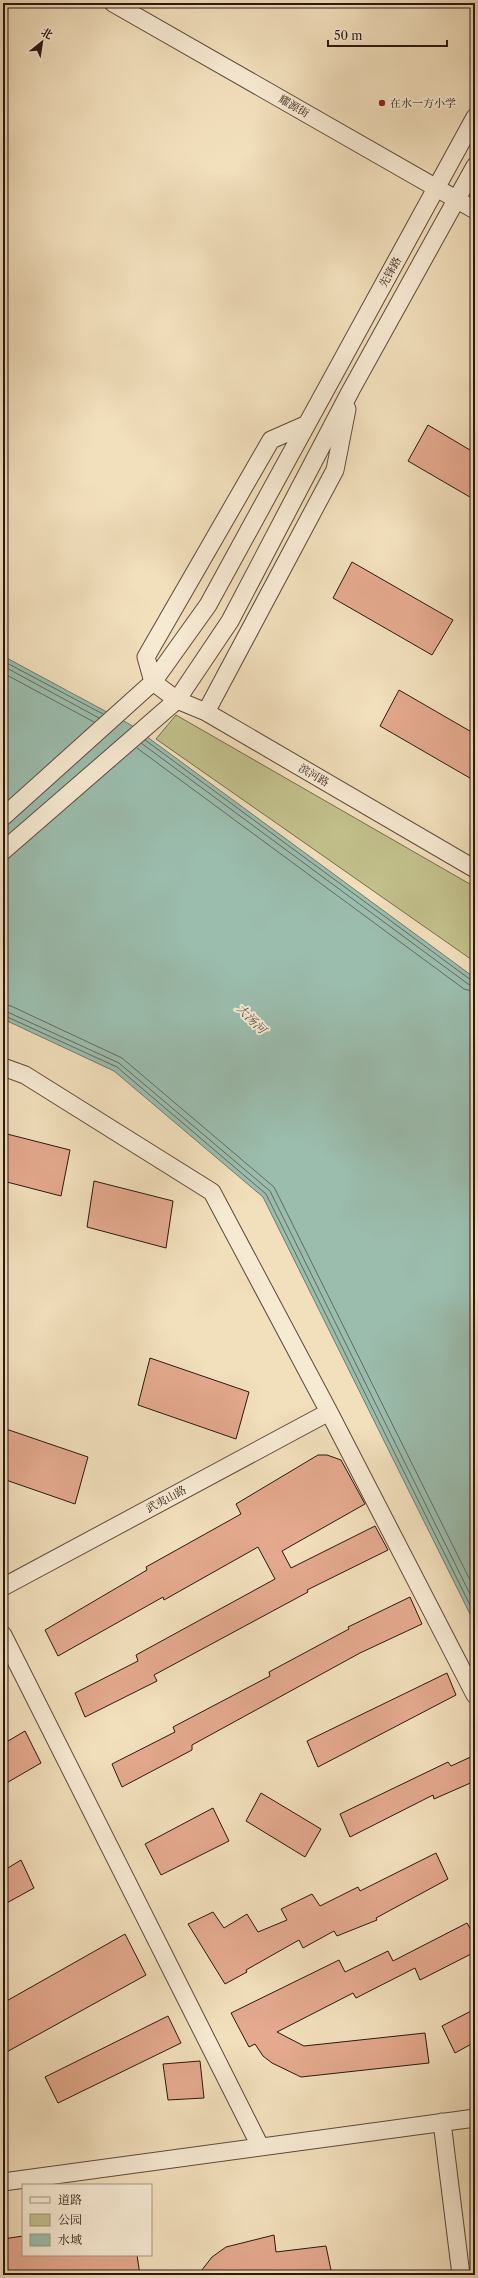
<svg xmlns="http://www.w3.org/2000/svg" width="478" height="2278" font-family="'Libre Caslon Text','Noto Serif SC',serif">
	<rect width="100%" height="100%" fill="#f2dfbc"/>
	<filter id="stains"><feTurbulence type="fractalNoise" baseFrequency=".005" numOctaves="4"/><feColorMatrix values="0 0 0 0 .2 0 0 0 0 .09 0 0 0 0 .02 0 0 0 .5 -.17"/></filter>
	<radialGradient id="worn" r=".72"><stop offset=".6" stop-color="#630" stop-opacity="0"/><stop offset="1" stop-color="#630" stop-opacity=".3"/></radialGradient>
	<path fill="#c2c08c" stroke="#776c4e" d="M 176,715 L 475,887 L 475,962 L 156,739 Z"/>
	<path fill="#9bbdae" stroke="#6f7b6e" d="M 3,656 L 131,725 L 475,978 L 475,1624 L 263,1197 L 114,1071 L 3,1019 Z"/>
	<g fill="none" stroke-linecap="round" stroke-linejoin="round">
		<path stroke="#646a5e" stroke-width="1" d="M 3,661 L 103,714
			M 3,666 L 99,718
			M 3,673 L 94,722
			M 145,740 L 471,980 L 475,981
			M 141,743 L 468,984 L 475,986
			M 137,748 L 464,989 L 475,992
			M 3,1004 L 11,1006 L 122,1058 L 274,1187 L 475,1590
			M 3,1010 L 119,1063 L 270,1191 L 475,1604
			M 3,1015 L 117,1067 L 266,1194 L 475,1615"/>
	</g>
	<path fill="#e4a98e" stroke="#2c170f" d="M 428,425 L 475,453 L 475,500 L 408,461 Z
		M 352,562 L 453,620 L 432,655 L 333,598 Z
		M 399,690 L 475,734 L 475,781 L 380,726 Z
		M 3,1133 L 70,1150 L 61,1196 L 3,1181 Z
		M 94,1181 L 173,1201 L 166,1248 L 87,1227 Z
		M 150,1358 L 249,1392 L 236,1439 L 138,1405 Z
		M 3,1428 L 88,1457 L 75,1504 L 3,1479 Z
		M 318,1455 L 327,1455 L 341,1460 L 365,1504 L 282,1551 L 291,1568 L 375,1526 L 388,1550 L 307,1590 L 308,1592 L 154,1675 L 157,1681 L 85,1717 L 75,1693 L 138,1661 L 136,1655 L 275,1579 L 258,1547 L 164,1600 L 163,1597 L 58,1656 L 45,1630 L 147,1570 L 146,1567 L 241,1514 L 236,1504 Z
		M 410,1597 L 422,1624 L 360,1653 L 192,1745 L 192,1750 L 122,1787 L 112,1764 L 175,1732 L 173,1727 L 270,1676 L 269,1672 L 349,1629 L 348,1627 Z
		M 447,1673 L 456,1695 L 318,1767 L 307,1741 Z
		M 25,1731 L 41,1763 L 3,1785 L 3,1744 Z
		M 475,1755 L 475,1781 L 434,1799 L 433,1795 L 350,1837 L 340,1814 L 448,1762 L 451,1766 Z
		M 261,1793 L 321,1829 L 305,1857 L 246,1821 Z
		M 213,1808 L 229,1841 L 161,1875 L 145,1844 Z
		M 436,1853 L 448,1879 L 376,1918 L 377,1920 L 337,1936 L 334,1931 L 303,1948 L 299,1940 L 246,1970 L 247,1972 L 225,1984 L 188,1924 L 213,1912 L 224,1928 L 247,1914 L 258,1932 L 287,1920 L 281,1909 L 312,1894 L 320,1906 L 358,1887 L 360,1891 Z
		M 21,1860 L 34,1888 L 3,1905 L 3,1871 Z
		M 467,1923 L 475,1937 L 475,1952 L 420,1980 L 415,1968 L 356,1998 L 353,1993 L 277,2032 L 304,2046 L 425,2033 L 429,2063 L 301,2077 L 272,2063 L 263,2056 L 255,2044 L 249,2047 L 231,2013 L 339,1960 L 345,1972 L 388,1951 L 393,1961 Z
		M 125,1934 L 146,1975 L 3,2054 L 3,2003 Z
		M 475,2009 L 475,2042 L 455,2053 L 442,2026 Z
		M 168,2016 L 181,2043 L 58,2103 L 45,2077 Z
		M 200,2061 L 204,2098 L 168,2100 L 163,2064 Z
		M 274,2235 L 276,2252 L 326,2246 L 332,2275 L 280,2275 L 279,2271 L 254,2275 L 198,2275 L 212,2257 L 226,2247 Z
		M 23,2236 L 23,2255 L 137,2255 L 140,2275 L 3,2275 L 3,2239 Z"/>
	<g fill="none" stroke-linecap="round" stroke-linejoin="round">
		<defs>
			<path id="minor" d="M 113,3 L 475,210
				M 153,682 L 177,700 L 206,712 L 475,869
				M 153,682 L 146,657 L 271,440 L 305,425
				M 206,712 L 335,470 L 347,409
				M 3,817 L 153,682 L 208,605 L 475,117
				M 3,851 L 177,700 L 230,621 L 351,390 L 475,166
				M 3,1067 L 25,1075 L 212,1192 L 329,1412 L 475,1695
				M 3,1587 L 329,1412
				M 3,1635 L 260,2146
				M 442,2122 L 461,2275
				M 3,2182 L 475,2118"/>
		</defs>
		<use href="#minor" stroke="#5e493a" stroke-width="19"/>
		<use href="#minor" stroke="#f7ead3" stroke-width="17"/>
	</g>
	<circle fill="#8f2418" stroke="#f7ead3" stroke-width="1.5" cx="382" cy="103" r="4"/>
	<g text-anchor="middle" stroke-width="4" stroke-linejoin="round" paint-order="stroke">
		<g font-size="11" fill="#2c170f" stroke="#f7ead3" text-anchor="start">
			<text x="390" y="107">在水一方小学</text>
		</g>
		<g font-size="11" fill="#2c170f" stroke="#f7ead3">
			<text transform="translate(294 106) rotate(30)" y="4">耀源街</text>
			<text transform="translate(390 272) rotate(-61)" y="4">先锋路</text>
			<text transform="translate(314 775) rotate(30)" y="4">滨河路</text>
			<text transform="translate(166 1499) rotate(-28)" y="4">武夷山路</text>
		</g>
		<g font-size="12" font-style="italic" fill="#535147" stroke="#f7ead3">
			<text transform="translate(251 1019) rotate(45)" y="4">大汤河</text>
		</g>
	</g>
	<rect width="478" height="2278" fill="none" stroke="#f2dfbc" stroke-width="16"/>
	<rect x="4" y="4" width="470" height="2270" fill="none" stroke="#2c170f" stroke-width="2"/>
	<rect x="8" y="8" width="462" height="2262" fill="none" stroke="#2c170f"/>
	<rect x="22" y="2184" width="130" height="72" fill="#f7ead3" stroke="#a69685"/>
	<rect x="30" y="2197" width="20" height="6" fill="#f7ead3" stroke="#a69685"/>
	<text x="58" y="2204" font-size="12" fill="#2c170f">道路</text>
	<rect x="30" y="2214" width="20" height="12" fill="#c2c08c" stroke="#a69685"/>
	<text x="58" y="2224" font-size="12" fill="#2c170f">公园</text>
	<rect x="30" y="2234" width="20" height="12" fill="#9bbdae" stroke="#a69685"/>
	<text x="58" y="2244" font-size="12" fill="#2c170f">水域</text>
	<g transform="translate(42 42) rotate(30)" stroke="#f7ead3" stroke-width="3" paint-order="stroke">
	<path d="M0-3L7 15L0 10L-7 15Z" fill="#2c170f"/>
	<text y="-6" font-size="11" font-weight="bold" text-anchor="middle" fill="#2c170f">北</text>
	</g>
	<path d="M328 40v6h119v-6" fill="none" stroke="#2c170f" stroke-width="2"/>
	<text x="334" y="40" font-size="12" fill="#2c170f" stroke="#f7ead3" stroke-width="3" paint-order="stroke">50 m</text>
	<rect width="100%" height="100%" filter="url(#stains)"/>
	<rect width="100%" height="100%" fill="url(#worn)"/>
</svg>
